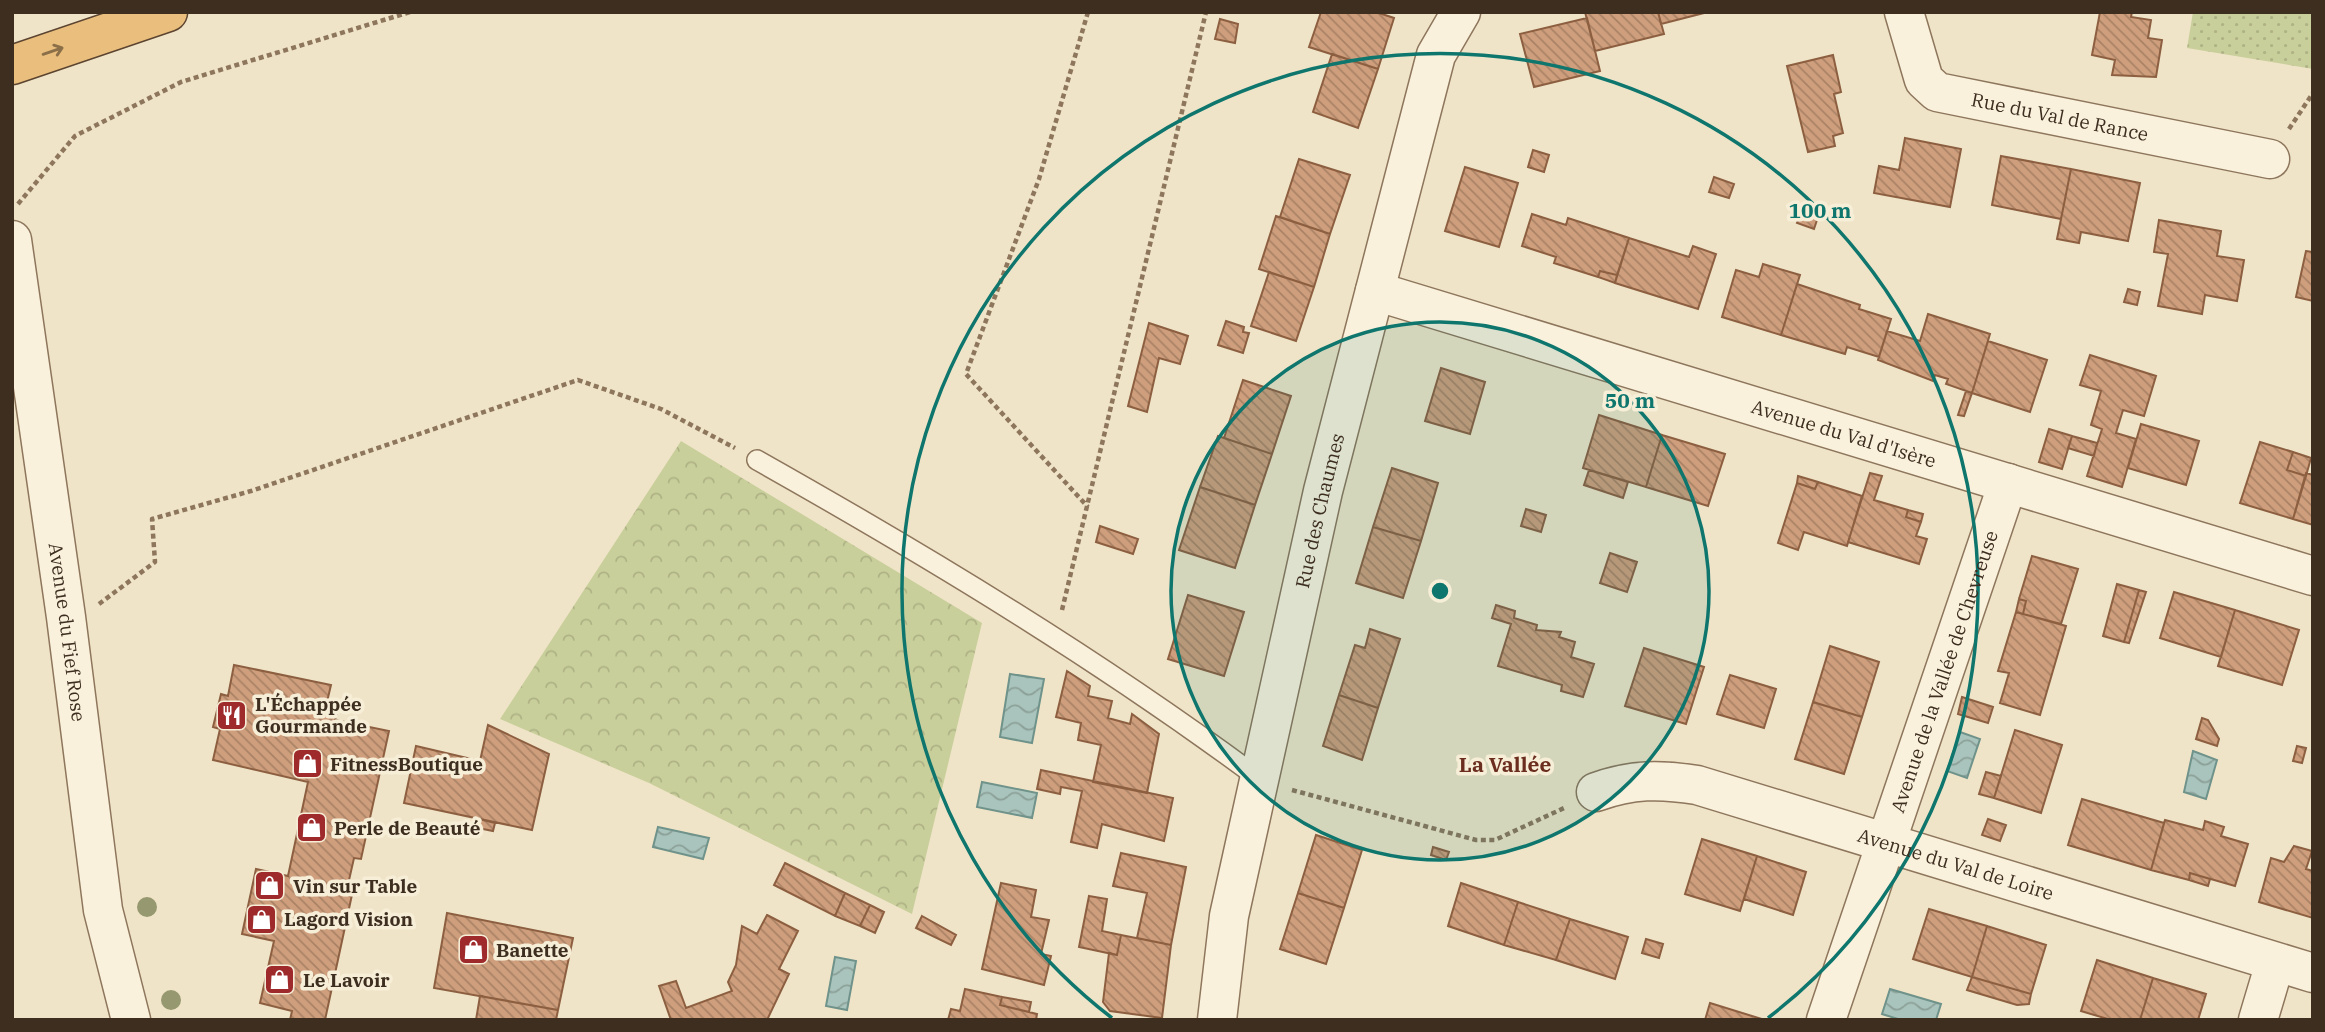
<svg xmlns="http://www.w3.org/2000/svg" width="2325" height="1032" font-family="'IBM Plex Serif',serif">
	<defs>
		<pattern id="grass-dots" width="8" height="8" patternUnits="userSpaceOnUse" patternTransform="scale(1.75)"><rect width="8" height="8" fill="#c9cf9b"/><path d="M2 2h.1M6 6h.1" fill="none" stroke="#aeb285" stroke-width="1.8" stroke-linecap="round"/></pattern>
		<pattern id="forest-crowns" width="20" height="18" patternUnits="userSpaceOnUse" patternTransform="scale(1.75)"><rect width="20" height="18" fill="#c9cf9b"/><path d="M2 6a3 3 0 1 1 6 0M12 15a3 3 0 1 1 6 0" fill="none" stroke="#aeb285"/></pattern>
		<pattern id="water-waves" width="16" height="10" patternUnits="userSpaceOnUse" patternTransform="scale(1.75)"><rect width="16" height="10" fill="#a9c4bc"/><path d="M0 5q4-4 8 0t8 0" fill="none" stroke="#8ba098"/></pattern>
		<pattern id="building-back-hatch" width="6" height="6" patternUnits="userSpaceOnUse" patternTransform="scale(1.75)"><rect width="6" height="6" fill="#cf9f7d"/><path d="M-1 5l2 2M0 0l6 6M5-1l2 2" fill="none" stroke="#a98266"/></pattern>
	</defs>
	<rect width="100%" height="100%" fill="#f0e4c8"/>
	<path fill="url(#grass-dots)" d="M 2193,12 L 2313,12 L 2313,69 L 2187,48 Z"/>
	<path fill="url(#forest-crowns)" d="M 681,441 L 982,623 L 912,914 L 649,783 L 500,719 Z"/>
	<path fill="url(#water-waves)" stroke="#6f938a" stroke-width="2" d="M 1010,674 L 1044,679 L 1032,743 L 1000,737 Z
		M 1960,732 L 1980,739 L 1967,778 L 1947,771 Z
		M 2193,751 L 2217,760 L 2206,799 L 2184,792 Z
		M 982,782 L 1037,793 L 1032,818 L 977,807 Z
		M 658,827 L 709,838 L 703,859 L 653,847 Z
		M 835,957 L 856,961 L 847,1010 L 826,1006 Z
		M 1890,989 L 1941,1004 L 1936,1020 L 1901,1020 L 1882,1014 Z"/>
	<path fill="url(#building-back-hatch)" stroke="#8d5f41" stroke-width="2" d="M 1321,12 L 1376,12 L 1394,18 L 1378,69 L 1309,47 Z
		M 1585,12 L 1658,12 L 1664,34 L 1595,51 Z
		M 1658,12 L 1708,12 L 1661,24 Z
		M 2100,12 L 2132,12 L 2131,17 L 2151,20 L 2148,38 L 2162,40 L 2156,77 L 2112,75 L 2115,60 L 2092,55 Z
		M 1587,18 L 1600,71 L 1534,87 L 1520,34 Z
		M 1220,19 L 1238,24 L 1235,43 L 1215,39 Z
		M 1332,54 L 1378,69 L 1358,128 L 1313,112 Z
		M 1833,55 L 1841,92 L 1834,94 L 1843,133 L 1833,136 L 1835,146 L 1808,152 L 1787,66 Z
		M 1905,138 L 1961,149 L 1950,207 L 1874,193 L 1879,166 L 1899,170 Z
		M 1533,150 L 1549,155 L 1544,172 L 1528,167 Z
		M 2001,156 L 2071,169 L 2061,219 L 1992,205 Z
		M 1299,159 L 1350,175 L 1330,234 L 1280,217 Z
		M 1465,167 L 1518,183 L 1499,247 L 1445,231 Z
		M 2071,169 L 2140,183 L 2128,241 L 2081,232 L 2079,243 L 2057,239 Z
		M 1714,177 L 1734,184 L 1729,198 L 1709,192 Z
		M 1801,212 L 1818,217 L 1814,229 L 1797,223 Z
		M 1532,214 L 1566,225 L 1568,218 L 1629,238 L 1617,275 L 1600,271 L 1598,277 L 1554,263 L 1556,257 L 1522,246 Z
		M 1276,216 L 1330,234 L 1314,287 L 1259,269 Z
		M 2159,220 L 2221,231 L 2217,256 L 2244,260 L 2237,301 L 2205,295 L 2202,314 L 2158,306 L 2168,254 L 2154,252 Z
		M 1629,238 L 1689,257 L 1693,246 L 1716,254 L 1698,309 L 1615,283 Z
		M 2306,251 L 2313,252 L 2313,301 L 2296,297 Z
		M 1763,264 L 1800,275 L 1781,335 L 1722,317 L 1736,270 L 1759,277 Z
		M 1600,271 L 1617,275 L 1615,283 L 1598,277 Z
		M 1269,272 L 1314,287 L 1296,341 L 1251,326 Z
		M 1797,284 L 1860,305 L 1859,309 L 1891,319 L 1879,357 L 1847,347 L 1845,354 L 1781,335 Z
		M 2128,289 L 2140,292 L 2137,305 L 2124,302 Z
		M 1928,314 L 1990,334 L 1972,393 L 1946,384 L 1948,379 L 1935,375 L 1933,381 L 1878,360 L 1887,331 L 1920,341 Z
		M 1226,321 L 1244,327 L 1243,332 L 1249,333 L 1243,353 L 1218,345 Z
		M 1149,323 L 1188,336 L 1180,364 L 1159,358 L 1147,412 L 1128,406 Z
		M 1988,341 L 2047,360 L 2030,412 L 1972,393 Z
		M 2090,355 L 2156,376 L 2144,416 L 2123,410 L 2116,433 L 2136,439 L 2122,487 L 2087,476 L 2102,429 L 2091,425 L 2101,391 L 2080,385 Z
		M 1441,368 L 1485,382 L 1470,434 L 1425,421 Z
		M 1243,380 L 1291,396 L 1272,454 L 1224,438 Z
		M 1966,391 L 1972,393 L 1964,416 L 1958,415 Z
		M 1599,415 L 1662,435 L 1646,487 L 1583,468 Z
		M 2141,424 L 2199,441 L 2186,485 L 2128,468 Z
		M 2049,429 L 2072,436 L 2062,469 L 2039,462 Z
		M 1662,435 L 1725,454 L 1708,506 L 1646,487 Z
		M 1218,436 L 1272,454 L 1255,505 L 1200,487 Z
		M 2072,436 L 2097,443 L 2094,456 L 2068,448 Z
		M 2260,442 L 2293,452 L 2287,470 L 2306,476 L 2293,519 L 2240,503 Z
		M 2293,452 L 2311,458 L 2306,476 L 2287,470 Z
		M 1392,468 L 1438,483 L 1421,541 L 1373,527 Z
		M 1589,470 L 1628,482 L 1623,498 L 1584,485 Z
		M 1870,473 L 1882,476 L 1874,500 L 1908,510 L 1906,517 L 1921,522 L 1916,536 L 1927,539 L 1919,564 L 1848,542 Z
		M 2306,473 L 2313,475 L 2313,525 L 2293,519 Z
		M 1798,476 L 1818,482 L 1815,489 L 1797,483 Z
		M 1818,482 L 1862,496 L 1847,546 L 1804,532 L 1798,550 L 1778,543 L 1797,483 L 1815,489 Z
		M 1200,487 L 1255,505 L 1235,568 L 1179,550 Z
		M 1526,509 L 1546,515 L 1541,532 L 1521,526 Z
		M 1908,510 L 1923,514 L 1921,522 L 1906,517 Z
		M 1100,526 L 1138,539 L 1133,554 L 1096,542 Z
		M 1373,527 L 1421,541 L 1403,598 L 1356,583 Z
		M 1610,553 L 1637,562 L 1627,592 L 1600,583 Z
		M 2032,556 L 2078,569 L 2061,624 L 2023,614 L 2026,601 L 2019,599 Z
		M 2117,584 L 2139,590 L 2124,642 L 2103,636 Z
		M 2139,590 L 2146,592 L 2129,643 L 2124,642 Z
		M 2174,592 L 2235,610 L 2221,657 L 2160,638 Z
		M 1188,595 L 1244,612 L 1224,676 L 1168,659 Z
		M 2019,599 L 2026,601 L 2023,614 L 2016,612 Z
		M 1496,605 L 1515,611 L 1514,618 L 1537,625 L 1536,630 L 1561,632 L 1559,637 L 1575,642 L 1571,657 L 1594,664 L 1583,697 L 1561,691 L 1562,685 L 1498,666 L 1511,624 L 1492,618 Z
		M 2235,610 L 2299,630 L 2282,685 L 2218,666 Z
		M 2016,612 L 2066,626 L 2040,715 L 2000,703 L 2009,673 L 1998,671 Z
		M 1370,629 L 1400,639 L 1378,708 L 1339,695 L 1355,645 L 1365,648 Z
		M 1830,646 L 1879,662 L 1862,717 L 1813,702 Z
		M 1644,648 L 1704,667 L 1686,724 L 1625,706 Z
		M 234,665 L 331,685 L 326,706 L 338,709 L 335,720 L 389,731 L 361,859 L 354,858 L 347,889 L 353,890 L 325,1020 L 290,1020 L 292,1011 L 260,1003 L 274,941 L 242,934 L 256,869 L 288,876 L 308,782 L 213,760 L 220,729 L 213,727 L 221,694 L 228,696 Z
		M 1067,671 L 1090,686 L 1088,696 L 1112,701 L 1108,718 L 1130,724 L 1132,714 L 1159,734 L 1147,793 L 1093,782 L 1101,745 L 1078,740 L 1081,723 L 1056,717 Z
		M 1730,675 L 1776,689 L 1764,728 L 1717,714 Z
		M 1339,695 L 1378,708 L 1362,760 L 1323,746 Z
		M 1962,697 L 1993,707 L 1988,723 L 1958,714 Z
		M 1813,702 L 1862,717 L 1844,774 L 1795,759 Z
		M 2202,718 L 2208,720 L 2219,739 L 2217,746 L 2196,739 Z
		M 488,725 L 549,754 L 532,830 L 404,803 L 416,746 L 480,761 Z
		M 2015,730 L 2062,745 L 2041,813 L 1994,798 Z
		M 2297,746 L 2306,748 L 2302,763 L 2293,761 Z
		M 1041,770 L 1173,798 L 1164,841 L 1102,824 L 1097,848 L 1071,842 L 1082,791 L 1061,787 L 1060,794 L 1037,789 Z
		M 1986,772 L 2001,776 L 1994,798 L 1979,794 Z
		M 2082,799 L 2164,823 L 2151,870 L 2068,845 Z
		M 475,818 L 495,823 L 493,831 L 473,827 Z
		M 1988,819 L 2006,825 L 2000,841 L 1982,835 Z
		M 2165,820 L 2203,830 L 2205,821 L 2224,827 L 2221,836 L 2248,844 L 2235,886 L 2190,873 L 2189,880 L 2151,870 Z
		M 1316,835 L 1362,850 L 1344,908 L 1298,893 Z
		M 1702,839 L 1757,856 L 1740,911 L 1685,894 Z
		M 2294,846 L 2312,851 L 2306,869 L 2313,871 L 2313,918 L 2259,902 L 2271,858 L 2284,862 Z
		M 1433,847 L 1449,852 L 1446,860 L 1431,855 Z
		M 1121,853 L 1186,867 L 1171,945 L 1137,938 L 1147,893 L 1113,886 Z
		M 1757,856 L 1806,872 L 1793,915 L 1744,899 Z
		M 785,863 L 845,893 L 835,916 L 774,885 Z
		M 2190,873 L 2210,879 L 2208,886 L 2189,880 Z
		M 1001,883 L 1036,890 L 1031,917 L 1049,920 L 1041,954 L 1051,956 L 1044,985 L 982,969 Z
		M 1461,883 L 1518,902 L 1504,945 L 1448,926 Z
		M 845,893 L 870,905 L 860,926 L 835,916 Z
		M 1298,893 L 1344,908 L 1326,964 L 1280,949 Z
		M 1089,896 L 1107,899 L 1102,931 L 1121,935 L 1117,955 L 1079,947 Z
		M 1518,902 L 1570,919 L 1556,960 L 1504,945 Z
		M 870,905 L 884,912 L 875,933 L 860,926 Z
		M 1929,909 L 1987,926 L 1972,977 L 1913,959 Z
		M 447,913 L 573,938 L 558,1010 L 434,988 Z
		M 767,915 L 798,931 L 779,969 L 789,974 L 767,1020 L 671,1020 L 659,986 L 676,981 L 686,1008 L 732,991 L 728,982 L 736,965 L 742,926 L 757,934 Z
		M 922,916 L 956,935 L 951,945 L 916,928 Z
		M 1570,919 L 1628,937 L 1615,979 L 1556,960 Z
		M 1987,926 L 2046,945 L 2031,994 L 1972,977 Z
		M 1121,935 L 1171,945 L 1162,1018 L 1110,1011 L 1103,1002 L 1109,953 L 1117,955 Z
		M 1646,939 L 1663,944 L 1659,958 L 1642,953 Z
		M 2097,960 L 2153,978 L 2140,1020 L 2111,1020 L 2081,1011 Z
		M 1972,977 L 2031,994 L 2029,1004 L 2017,1005 L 1967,990 Z
		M 2153,978 L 2206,994 L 2198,1020 L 2140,1020 Z
		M 965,989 L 1002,997 L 1000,1005 L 1037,1014 L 1036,1020 L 948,1020 L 951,1009 L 960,1011 Z
		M 480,996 L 558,1010 L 556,1020 L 476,1020 Z
		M 1002,997 L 1031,1002 L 1029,1012 L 1000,1005 Z
		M 1710,1003 L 1765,1020 L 1705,1020 Z"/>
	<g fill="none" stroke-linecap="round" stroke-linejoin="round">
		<defs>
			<path id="service" d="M 757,460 C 931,558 1101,661 1261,780"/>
			<g id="minor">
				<path id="s1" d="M 1904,12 L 1924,80 L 1937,92 L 2270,159"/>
				<path id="s2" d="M 1375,291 L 2313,576"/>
				<path id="s3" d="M 1596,792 C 1632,779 1660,779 1697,785 L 2313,973"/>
				<path id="s4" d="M 1217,1020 L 1229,916 L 1323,491 L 1436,55 L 1461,12"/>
				<path id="s5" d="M 1826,1020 L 2008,483"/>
				<path d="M 2258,1020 L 2275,963"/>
			</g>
			<g id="tertiary">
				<path id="s6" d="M 12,240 L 66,617 L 103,910 L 131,1020"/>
			</g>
			<path id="trunk" d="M 12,65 L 168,12"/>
		</defs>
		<use href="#service" stroke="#8d765c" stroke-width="22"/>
		<use href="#minor" stroke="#8d765c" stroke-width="41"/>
		<use href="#tertiary" stroke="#8d765c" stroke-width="41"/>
		<use href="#trunk" stroke="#5b4430" stroke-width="41"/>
		<path stroke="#8d765c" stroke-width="4.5" stroke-dasharray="5 3.5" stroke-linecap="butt" d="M 1088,12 L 1039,179 L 966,374 L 1088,507
			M 2289,129 L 2313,93
			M 18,204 L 75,136 L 181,82 L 410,12
			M 99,604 L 155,562 L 152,519 L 251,491 L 578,380 L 661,409 L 735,448
			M 1062,610 L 1206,12
			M 1292,790 L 1476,840 L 1495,840 L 1564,808"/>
		<use href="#service" stroke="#faf1dc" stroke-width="19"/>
		<use href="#minor" stroke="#faf1dc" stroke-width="38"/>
		<use href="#tertiary" stroke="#faf1dc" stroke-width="38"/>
		<use href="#trunk" stroke="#eabe7c" stroke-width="38"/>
	</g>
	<g fill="#96986f">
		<circle cx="147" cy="907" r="10"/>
		<circle cx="171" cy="1000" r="10"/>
	</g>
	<defs><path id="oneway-shaft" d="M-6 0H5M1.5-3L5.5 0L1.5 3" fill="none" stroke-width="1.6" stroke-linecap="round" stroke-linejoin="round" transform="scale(1.75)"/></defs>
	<use stroke="#8b6f49" href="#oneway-shaft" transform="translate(53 51) rotate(-19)"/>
	<circle cx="1440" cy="591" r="269" fill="#0f766e" fill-opacity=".12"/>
	<g fill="none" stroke="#0f766e" stroke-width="3.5">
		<circle cx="1440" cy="591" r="269"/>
		<path d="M1112 1018A538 538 0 1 1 1768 1018"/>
	</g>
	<defs>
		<symbol id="restaurant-square" viewBox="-11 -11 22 22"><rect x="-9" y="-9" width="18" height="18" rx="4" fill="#9e2a2b" stroke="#f7eed8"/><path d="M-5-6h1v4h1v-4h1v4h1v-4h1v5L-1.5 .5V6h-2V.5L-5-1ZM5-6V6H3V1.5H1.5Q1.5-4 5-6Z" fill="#fff"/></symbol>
		<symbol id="shop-square" viewBox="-11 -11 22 22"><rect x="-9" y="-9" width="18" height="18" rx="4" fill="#9e2a2b" stroke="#f7eed8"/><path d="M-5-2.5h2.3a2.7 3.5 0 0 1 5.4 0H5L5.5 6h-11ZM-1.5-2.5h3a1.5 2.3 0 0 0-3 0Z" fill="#fff"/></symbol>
	</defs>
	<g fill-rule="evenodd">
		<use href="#restaurant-square" x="214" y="698" width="35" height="35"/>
		<use href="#shop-square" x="290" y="746" width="35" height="35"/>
		<use href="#shop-square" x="294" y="810" width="35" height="35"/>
		<use href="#shop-square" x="252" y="868" width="35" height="35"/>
		<use href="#shop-square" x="244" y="902" width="35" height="35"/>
		<use href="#shop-square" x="456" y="932" width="35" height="35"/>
		<use href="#shop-square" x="262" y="962" width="35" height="35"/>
	</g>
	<g text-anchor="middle" stroke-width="7" stroke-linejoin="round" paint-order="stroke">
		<g font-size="19" fill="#3d2e20" stroke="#f7eed8">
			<text dy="7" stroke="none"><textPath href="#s1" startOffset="214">Rue du Val de Rance</textPath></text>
			<text dy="7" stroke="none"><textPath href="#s2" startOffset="490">Avenue du Val d'Isère</textPath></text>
			<text dy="7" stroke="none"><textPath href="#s4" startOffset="520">Rue des Chaumes</textPath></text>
			<text dy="7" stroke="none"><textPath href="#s6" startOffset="396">Avenue du Fief Rose</textPath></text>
			<text dy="7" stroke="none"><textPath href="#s5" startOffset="368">Avenue de la Vallée de Chevreuse</textPath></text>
			<text dy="7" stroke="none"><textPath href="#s3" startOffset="373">Avenue du Val de Loire</textPath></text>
		</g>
		<g font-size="19" font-weight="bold" fill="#3d2e20" stroke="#f7eed8" text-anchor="start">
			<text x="255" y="711">L'Échappée<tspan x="255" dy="22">Gourmande</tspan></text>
			<text x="330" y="771">FitnessBoutique</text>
			<text x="334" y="835">Perle de Beauté</text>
			<text x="293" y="893">Vin sur Table</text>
			<text x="284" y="926">Lagord Vision</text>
			<text x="496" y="957">Banette</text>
			<text x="303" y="987">Le Lavoir</text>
		</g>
		<g font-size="21" font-weight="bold" fill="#6b2e1e" stroke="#f7eed8">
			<text x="1505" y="772">La Vallée</text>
		</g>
	</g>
	<circle cx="1440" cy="591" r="10" fill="#0f766e" stroke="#f7eed8" stroke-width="3.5"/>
	<g font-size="21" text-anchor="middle" font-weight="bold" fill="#0f766e" stroke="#f7eed8" stroke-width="7" stroke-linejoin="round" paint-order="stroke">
		<text x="1820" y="218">100 m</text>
		<text x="1630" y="408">50 m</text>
	</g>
	<rect width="2325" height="1032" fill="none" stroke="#3d2e20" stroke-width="28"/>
</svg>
